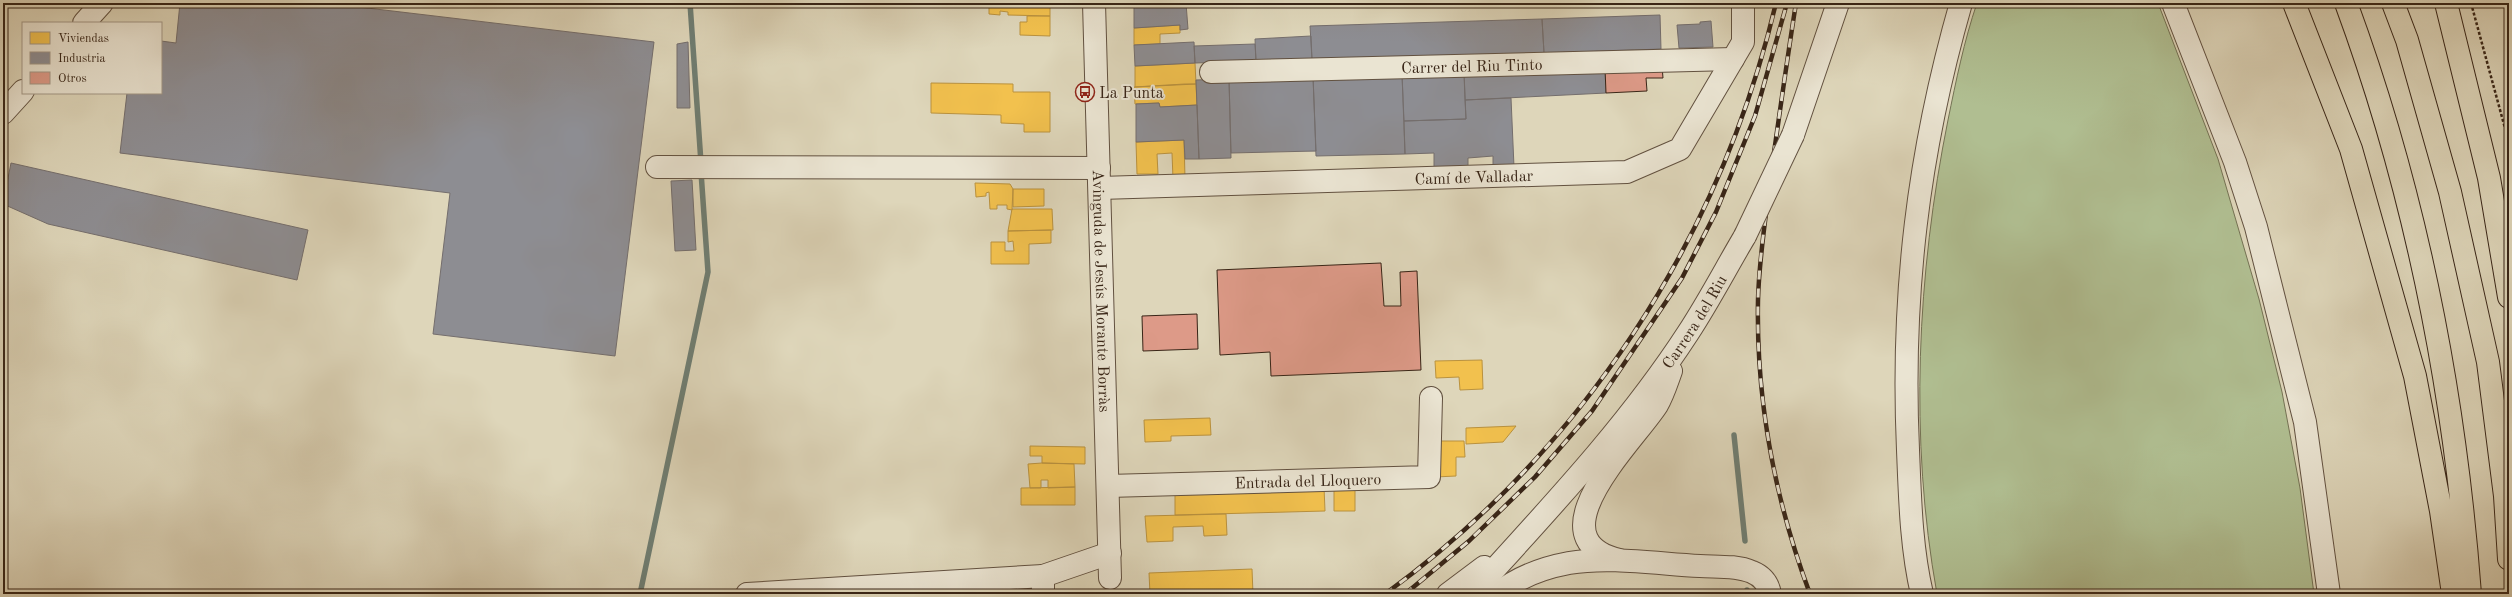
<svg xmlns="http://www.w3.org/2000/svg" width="2512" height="597" font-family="'Old Standard TT',serif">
	<rect width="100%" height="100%" fill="#ded6ba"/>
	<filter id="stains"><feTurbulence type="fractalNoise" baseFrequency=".005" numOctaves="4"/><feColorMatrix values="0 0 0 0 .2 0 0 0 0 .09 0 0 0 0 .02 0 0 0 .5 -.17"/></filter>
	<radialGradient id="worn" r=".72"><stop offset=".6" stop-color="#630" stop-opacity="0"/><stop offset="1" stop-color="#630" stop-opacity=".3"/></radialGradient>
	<path fill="#b0be91" stroke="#747254" d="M 1977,3 L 2158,3 L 2218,159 L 2259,299 L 2282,392 L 2300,488 L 2314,594 L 1937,594 C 1909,439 1917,274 1948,120 C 1956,81 1964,41 1977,3 Z"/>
	<path fill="#f2c14e" stroke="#ba923e" d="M 989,3 L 1050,4 L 1050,16 L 1008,15 L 1008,12 L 1000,11 L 1000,15 L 989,14 Z
		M 1027,16 L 1050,16 L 1050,36 L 1020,35 L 1020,22 L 1027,22 Z
		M 1180,25 L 1180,33 L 1160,34 L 1160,44 L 1134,45 L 1134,28 Z
		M 1195,63 L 1196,84 L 1135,87 L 1135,66 Z
		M 931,83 L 1013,84 L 1013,92 L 1050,92 L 1050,132 L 1024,132 L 1024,124 L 1001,123 L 1001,115 L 931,113 Z
		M 1185,84 L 1196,84 L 1197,105 L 1160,107 L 1159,103 L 1135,104 L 1134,87 Z
		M 1184,140 L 1185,178 L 1173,179 L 1172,153 L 1157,154 L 1158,174 L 1137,174 L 1136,142 Z
		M 975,183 L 1010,184 L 1013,189 L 1012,210 L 1007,209 L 1007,205 L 997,205 L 997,209 L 990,209 L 989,192 L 986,193 L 986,196 L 976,197 Z
		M 1013,189 L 1044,189 L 1044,206 L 1013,207 Z
		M 1012,209 L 1052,209 L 1053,230 L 1008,231 Z
		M 1051,230 L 1051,243 L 1029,244 L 1029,264 L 991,264 L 991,242 L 1005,242 L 1005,251 L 1014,251 L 1013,241 L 1008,242 L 1008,231 Z
		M 1482,360 L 1483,389 L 1460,390 L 1459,377 L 1436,378 L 1435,361 Z
		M 1210,418 L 1211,435 L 1171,436 L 1171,441 L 1145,442 L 1144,420 Z
		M 1516,426 L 1503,442 L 1466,444 L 1466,428 Z
		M 1435,441 L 1464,441 L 1465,457 L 1456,457 L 1456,476 L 1435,477 Z
		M 1030,446 L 1085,447 L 1085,464 L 1042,463 L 1042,456 L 1030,456 Z
		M 1042,463 L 1074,464 L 1075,487 L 1048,488 L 1048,480 L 1041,480 L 1041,488 L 1030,488 L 1028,464 Z
		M 1334,486 L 1355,486 L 1355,511 L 1334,511 Z
		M 1075,487 L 1075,505 L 1021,505 L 1021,488 Z
		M 1324,487 L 1325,511 L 1175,515 L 1175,491 Z
		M 1226,514 L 1227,535 L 1204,536 L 1203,526 L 1173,527 L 1173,541 L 1147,542 L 1145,516 Z
		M 1252,569 L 1253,594 L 1150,594 L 1149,573 Z"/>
	<path fill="#8d8d92" stroke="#746e6d" d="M 180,3 L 325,3 L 654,42 L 615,356 L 433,334 L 450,193 L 120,153 L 127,93 L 161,93 L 161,41 L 176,43 Z
		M 1134,3 L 1186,3 L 1188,29 L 1180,30 L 1180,25 L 1134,28 Z
		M 1660,15 L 1661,49 L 1544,53 L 1542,19 Z
		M 1542,19 L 1544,53 L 1312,60 L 1310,26 Z
		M 1711,21 L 1713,47 L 1679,48 L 1677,25 L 1700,24 L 1700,22 Z
		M 1311,36 L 1312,60 L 1256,61 L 1255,39 Z
		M 688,42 L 690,108 L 677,108 L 677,44 Z
		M 1194,42 L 1195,63 L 1135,66 L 1134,45 Z
		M 1255,44 L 1256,61 L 1195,63 L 1194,46 Z
		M 1605,68 L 1606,93 L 1465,100 L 1464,72 Z
		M 1464,72 L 1466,119 L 1404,121 L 1402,74 Z
		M 1402,74 L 1405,154 L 1316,156 L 1313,76 Z
		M 1313,76 L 1316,151 L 1231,153 L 1229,79 Z
		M 1229,79 L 1231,158 L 1199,159 L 1196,80 Z
		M 1511,98 L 1514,167 L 1493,168 L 1493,156 L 1468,158 L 1468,168 L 1434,168 L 1434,153 L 1405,154 L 1404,121 L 1466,119 L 1465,100 Z
		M 1159,103 L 1160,107 L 1197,105 L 1199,159 L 1185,159 L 1184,140 L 1136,142 L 1136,104 Z
		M 11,163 L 308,230 L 297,280 L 48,224 L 3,204 Z
		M 692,180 L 696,250 L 675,251 L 671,181 Z"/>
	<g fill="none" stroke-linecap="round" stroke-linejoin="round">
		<path stroke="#6f7e73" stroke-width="5.5" d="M 690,3 L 701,163
			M 1734,435 L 1745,541
			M 1747,590 L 1747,594
			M 640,594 L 708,272 L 701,172"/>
	</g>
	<path fill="#dd9a88" stroke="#382517" d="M 1662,66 L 1663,78 L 1646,78 L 1647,91 L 1606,93 L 1605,68 Z
		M 1381,263 L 1384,306 L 1401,306 L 1400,272 L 1417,271 L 1421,370 L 1271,376 L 1270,352 L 1220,355 L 1217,270 Z
		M 1197,314 L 1198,349 L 1143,351 L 1142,316 Z"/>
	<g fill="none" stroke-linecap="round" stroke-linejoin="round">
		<defs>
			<g id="minor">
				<path id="s1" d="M 1094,3 L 1110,578"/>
				<path d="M 2173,3 L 2235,162 L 2256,227 L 2305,422 L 2329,594"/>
				<path d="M 84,23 L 102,3"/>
				<path id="s2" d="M 1211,72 L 1733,59"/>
				<path d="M 3,113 L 23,91"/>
				<path d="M 1793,135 L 1838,3"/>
				<path d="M 657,167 L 1099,168"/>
				<path id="s3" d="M 1100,188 L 1627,172 L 1680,149 L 1743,42 L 1743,3"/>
				<path id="s4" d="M 1108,486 L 1429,477 L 1431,398"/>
				<path d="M 1619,560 C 1531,538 1634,441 1657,405 C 1663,395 1667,382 1671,371"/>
				<path d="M 1043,576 L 1110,553"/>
				<path d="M 747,594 L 1043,576 L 1043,594"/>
				<path d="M 1448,594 L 1484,567"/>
				<path id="s5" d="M 1472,594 C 1548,510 1627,427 1688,333 C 1709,301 1726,268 1745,236"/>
				<path d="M 1497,594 C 1518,577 1542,568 1569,563 C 1609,556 1659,564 1700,566 C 1716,567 1736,565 1752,572 C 1762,576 1768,583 1770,594"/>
				<path d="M 1922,594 C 1911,547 1910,498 1908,450 C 1901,295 1918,153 1961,3"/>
			</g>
			<path id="highway" d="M 2294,3 L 2351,149 L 2415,376 L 2441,511 L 2453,594
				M 2346,3 C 2416,193 2455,393 2470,594
				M 2393,3 L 2407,40 L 2450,192 L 2488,362 L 2505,496 L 2509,559
				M 2446,3 L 2489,178 L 2509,297"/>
		</defs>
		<use href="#minor" stroke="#625140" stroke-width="24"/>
		<use href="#highway" stroke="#382517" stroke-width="24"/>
		<path stroke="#382517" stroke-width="2.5" stroke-dasharray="3 2" stroke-linecap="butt" d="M 2471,3 L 2509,143"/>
		<use href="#minor" stroke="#eae4d2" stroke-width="22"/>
		<use href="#highway" stroke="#ded6ba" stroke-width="22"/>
		<defs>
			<path id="rail" d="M 1796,3 C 1787,60 1779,117 1771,174 C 1766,216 1759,258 1758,300 C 1756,401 1775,500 1810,594
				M 1385,594 C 1582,451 1720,239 1776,3
				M 1405,594 L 1469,541 L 1535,477 L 1592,411 L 1682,278 L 1716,212 L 1755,116 L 1787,3"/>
		</defs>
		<use href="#rail" stroke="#382517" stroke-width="4.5"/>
		<use href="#rail" stroke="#eae4d2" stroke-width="3" stroke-dasharray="9" stroke-linecap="butt"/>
		<defs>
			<path id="minor-bridge" d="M 1745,236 L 1793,135"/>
		</defs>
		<use href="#minor-bridge" stroke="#625140" stroke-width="24" stroke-linecap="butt"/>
		<use href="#minor-bridge" stroke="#eae4d2" stroke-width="22"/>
	</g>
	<defs>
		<symbol id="bus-ring" viewBox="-11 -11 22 22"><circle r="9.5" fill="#eae4d2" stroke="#8f2418" stroke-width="1.5"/><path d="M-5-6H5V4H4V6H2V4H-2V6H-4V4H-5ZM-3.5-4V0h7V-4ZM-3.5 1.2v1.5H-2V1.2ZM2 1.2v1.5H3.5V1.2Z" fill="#8f2418"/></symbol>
	</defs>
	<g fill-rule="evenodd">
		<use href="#bus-ring" x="1074" y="81" width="22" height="22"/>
	</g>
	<g text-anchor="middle" stroke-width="4" stroke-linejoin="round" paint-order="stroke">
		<g font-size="16" fill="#382517" stroke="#eae4d2">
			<text dy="6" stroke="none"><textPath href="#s2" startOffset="261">Carrer del Riu Tinto</textPath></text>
			<text dy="6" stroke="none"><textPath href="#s3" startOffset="374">Camí de Valladar</textPath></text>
			<text dy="6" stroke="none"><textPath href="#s1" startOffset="288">Avinguda de Jesús Morante Borràs</textPath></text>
			<text dy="6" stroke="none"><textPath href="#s5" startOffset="352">Carrera del Riu</textPath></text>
			<text dy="6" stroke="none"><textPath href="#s4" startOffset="200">Entrada del Lloquero</textPath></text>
		</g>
		<g font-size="16" fill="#382517" stroke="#eae4d2" text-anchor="start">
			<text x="1099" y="98">La Punta</text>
		</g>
	</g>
	<rect width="2512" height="597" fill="none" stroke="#ded6ba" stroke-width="16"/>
	<rect x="4" y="4" width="2504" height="589" fill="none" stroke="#382517" stroke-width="2"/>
	<rect x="8" y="8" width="2496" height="581" fill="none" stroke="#382517"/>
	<rect x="22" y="22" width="140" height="72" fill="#eae4d2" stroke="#a39887"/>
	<rect x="30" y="32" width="20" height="12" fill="#f2c14e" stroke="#a39887"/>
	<text x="58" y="42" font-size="12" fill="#382517">Viviendas</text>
	<rect x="30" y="52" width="20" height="12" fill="#8d8d92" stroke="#a39887"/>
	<text x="58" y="62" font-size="12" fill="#382517">Industria</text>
	<rect x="30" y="72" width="20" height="12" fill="#dd9a88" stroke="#a39887"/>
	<text x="58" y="82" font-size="12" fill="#382517">Otros</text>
	<rect width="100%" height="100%" filter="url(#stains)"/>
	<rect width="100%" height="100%" fill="url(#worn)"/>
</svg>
